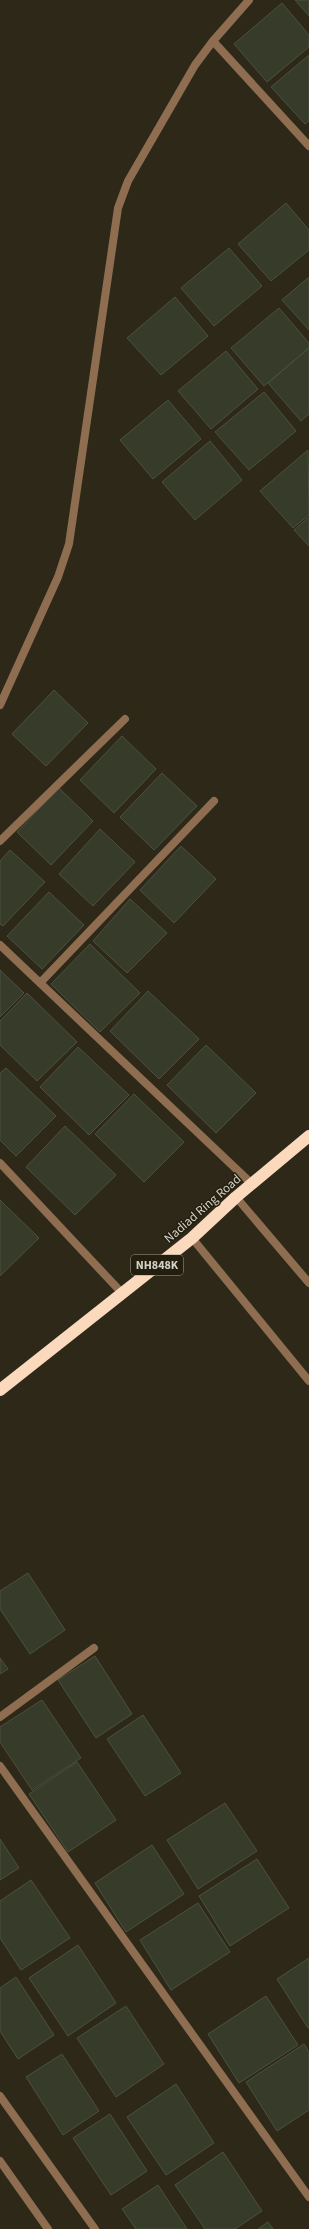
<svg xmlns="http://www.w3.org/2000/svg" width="309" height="2229" font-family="'Source Sans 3',sans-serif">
	<rect width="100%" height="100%" fill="#2d2818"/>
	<path fill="#373b2a" stroke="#4d513f" d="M 295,0 L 309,0 L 309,16 Z
		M 282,3 L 309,35 L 309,47 L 267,82 L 234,44 Z
		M 309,55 L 309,121 L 305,124 L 271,87 Z
		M 286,203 L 309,230 L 309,250 L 271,281 L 238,244 Z
		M 229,248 L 262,286 L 214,326 L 181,288 Z
		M 309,277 L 309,330 L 282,300 Z
		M 175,297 L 208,336 L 161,375 L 127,338 Z
		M 279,308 L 309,343 L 309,348 L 264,386 L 231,348 Z
		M 309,348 L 309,414 L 301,421 L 268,383 Z
		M 226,351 L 258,389 L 211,429 L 178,391 Z
		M 264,392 L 296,431 L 249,470 L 215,432 Z
		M 168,400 L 201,439 L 153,479 L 120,440 Z
		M 210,441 L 242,480 L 195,520 L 162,482 Z
		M 308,450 L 309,515 L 293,528 L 260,491 Z
		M 309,517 L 309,546 L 294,530 Z
		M 54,690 L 88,723 L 46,766 L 12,734 Z
		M 122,736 L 156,769 L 114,813 L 80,780 Z
		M 162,773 L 197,806 L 154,850 L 120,817 Z
		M 59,788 L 93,821 L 51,865 L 17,832 Z
		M 100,829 L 135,862 L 93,906 L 59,874 Z
		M 181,846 L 216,879 L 174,923 L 140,890 Z
		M 10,850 L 45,882 L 3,926 L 0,924 L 0,861 Z
		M 49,892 L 84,925 L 42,969 L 7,936 Z
		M 130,899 L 167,933 L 127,973 L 93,941 Z
		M 90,944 L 140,993 L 100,1032 L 51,984 Z
		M 0,970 L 24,993 L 0,1017 Z
		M 148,991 L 199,1039 L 159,1079 L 110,1031 Z
		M 27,993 L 77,1042 L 37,1081 L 0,1045 L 0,1021 Z
		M 206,1045 L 256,1093 L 216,1133 L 167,1085 Z
		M 78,1047 L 129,1095 L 89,1135 L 40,1087 Z
		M 6,1068 L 56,1116 L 16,1156 L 0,1140 L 0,1073 Z
		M 134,1094 L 184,1142 L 144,1182 L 95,1134 Z
		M 65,1126 L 116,1175 L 75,1215 L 26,1167 Z
		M 0,1200 L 39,1238 L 0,1276 Z
		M 28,1573 L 65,1630 L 30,1654 L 0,1609 L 0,1591 Z
		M 95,1656 L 132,1714 L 96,1738 L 58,1680 Z
		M 0,1658 L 8,1669 L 0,1674 Z
		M 42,1700 L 81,1758 L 32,1790 L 0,1742 L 0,1727 Z
		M 143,1715 L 181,1773 L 145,1796 L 107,1739 Z
		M 77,1762 L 116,1820 L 68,1852 L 29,1794 Z
		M 225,1803 L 257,1851 L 198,1889 L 167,1840 Z
		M 0,1839 L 19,1868 L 0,1880 Z
		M 152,1845 L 184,1894 L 126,1932 L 95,1883 Z
		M 257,1859 L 289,1908 L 230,1946 L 199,1896 Z
		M 31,1880 L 70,1938 L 21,1970 L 0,1938 L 0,1901 Z
		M 198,1903 L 230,1952 L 171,1990 L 140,1940 Z
		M 78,1945 L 116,2003 L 68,2036 L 29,1978 Z
		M 309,1958 L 309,2028 L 308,2028 L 277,1979 Z
		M 16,1977 L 54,2035 L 18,2059 L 0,2031 L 0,1988 Z
		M 266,1996 L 298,2045 L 239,2083 L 208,2034 Z
		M 126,2006 L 164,2064 L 116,2097 L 77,2038 Z
		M 304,2044 L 309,2052 L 309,2110 L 277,2131 L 246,2082 Z
		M 62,2054 L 99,2111 L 63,2135 L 26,2077 Z
		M 176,2084 L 214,2143 L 166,2175 L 127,2117 Z
		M 110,2114 L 147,2171 L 111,2195 L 73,2138 Z
		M 223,2152 L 262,2211 L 235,2229 L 205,2229 L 175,2185 Z
		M 158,2185 L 187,2229 L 136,2229 L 122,2209 Z
		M 268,2222 L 273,2229 L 258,2229 Z"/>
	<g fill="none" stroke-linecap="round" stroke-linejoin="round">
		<path stroke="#8e6d50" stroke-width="8" d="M 213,41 L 309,146
			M 0,705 L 58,577 L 69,544 L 118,208 L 128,181 L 195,65 L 213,41 L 249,0
			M 0,841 L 125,719
			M 0,945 L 252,1184
			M 40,983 L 214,801
			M 0,1163 L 122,1293
			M 236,1197 L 309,1283
			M 192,1238 L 309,1381
			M 0,1717 L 94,1648
			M 0,1766 L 309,2197
			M 0,2096 L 95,2229
			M 0,2161 L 48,2229"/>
		<path stroke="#fad9bd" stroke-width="12" d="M 0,1390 L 192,1238 L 236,1197 L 309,1136"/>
	</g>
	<g text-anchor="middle" stroke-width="3" stroke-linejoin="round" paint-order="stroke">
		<rect fill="#241e0f" stroke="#9f9b90" stroke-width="1" x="131" y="1255" width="52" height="20" rx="3"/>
		<g font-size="12" font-weight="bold" fill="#d4d1c7">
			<text x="157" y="1269">NH848K</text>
		</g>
		<g font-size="13" fill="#d4d1c7" stroke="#241e0f">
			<text transform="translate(202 1208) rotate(-41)" y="5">Nadiad Ring Road</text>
		</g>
	</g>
</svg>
